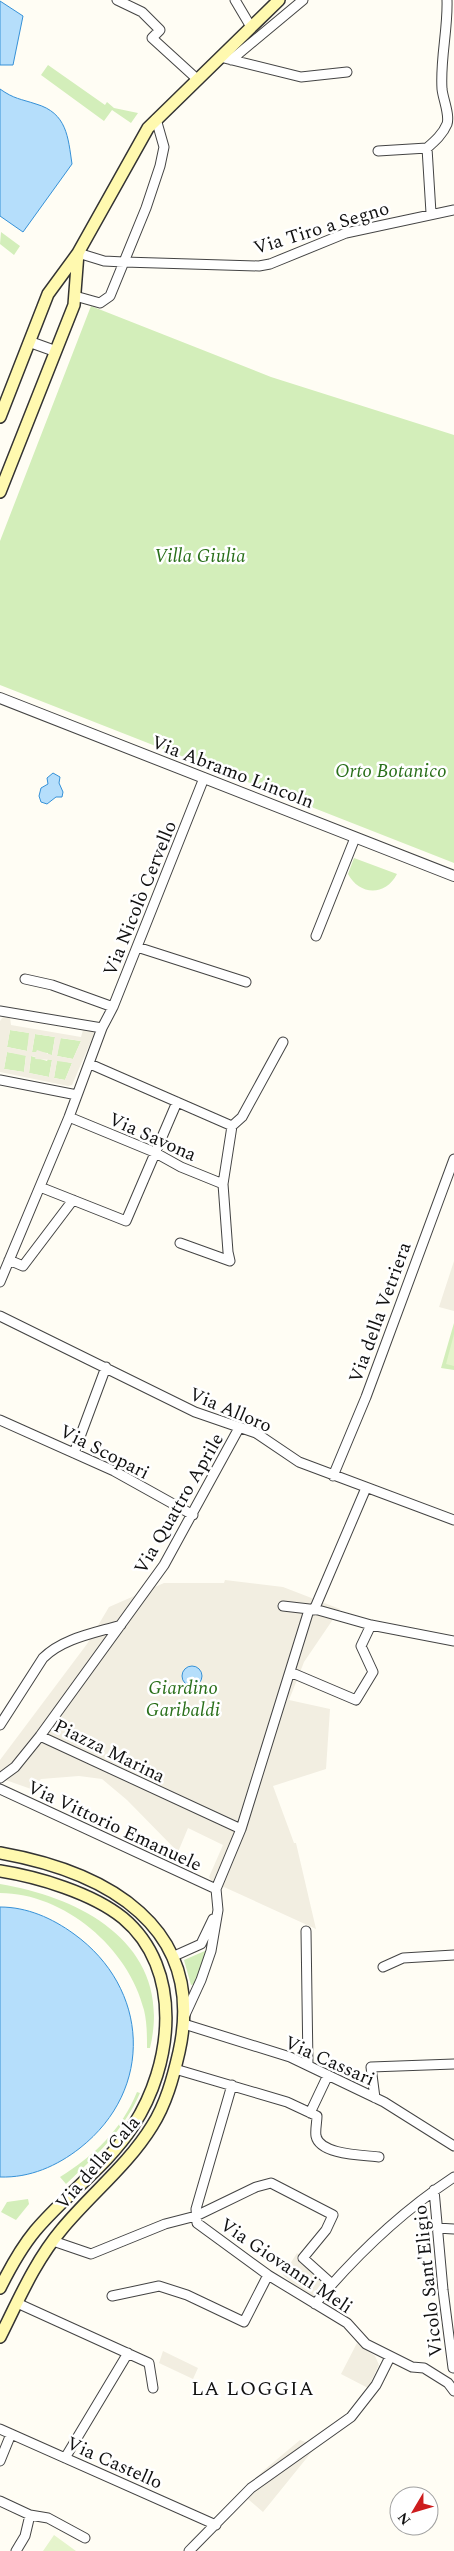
<svg xmlns="http://www.w3.org/2000/svg" width="454" height="2551" font-family="Spectral,serif">
	<rect width="100%" height="100%" fill="#fffdf4"/>
	<path fill="#d3eeba" d="M 48,65 L 105,105 L 107,102 L 114,108 L 138,113 L 131,123 L 112,110 L 104,121 L 41,75 Z
		M 1,232 L 20,246 L 14,255 L 0,244 Z
		M 91,306 L 271,377 L 454,435 L 454,863 L 0,685 L 0,541 Z
		M 354,858 L 397,874 C 385,897 359,895 348,874 Z
		M 10,1030 L 30,1033 L 27,1051 L 7,1047 Z
		M 35,1034 L 55,1037 L 52,1055 L 48,1055 L 48,1053 L 32,1052 Z
		M 60,1038 L 81,1041 L 73,1059 L 57,1056 Z
		M 7,1052 L 26,1055 L 24,1072 L 4,1069 Z
		M 31,1056 L 47,1061 L 48,1059 L 52,1060 L 49,1077 L 29,1073 Z
		M 57,1060 L 72,1063 L 65,1080 L 54,1078 Z
		M 454,1323 L 454,1370 L 441,1368 Z
		M 0,1884 C 85,1898 174,1947 150,2048 L 147,2048 C 147,2035 147,2023 144,2010 C 129,1948 64,1893 0,1893 Z
		M 207,1950 L 195,1984 L 191,1985 L 184,1960 Z
		M 137,2092 L 140,2093 C 124,2130 95,2157 66,2184 L 60,2177 C 94,2156 122,2129 137,2092 Z
		M 28,2199 L 29,2204 L 16,2220 L 1,2212 L 7,2202 Z"/>
	<path fill="#e5f4cc" d="M 454,1334 L 454,1366 L 446,1364 Z
		M 54,2535 L 76,2551 L 43,2551 Z"/>
	<path fill="#f2eee1" fill-rule="evenodd" d="M 3,1017 L 10,1017 L 11,1025 L 81,1037 L 83,1030 L 93,1031 L 94,1034 L 72,1085 L 68,1086 L 0,1072 L 0,1021 ZM 10,1030 L 29,1033 L 27,1051 L 7,1047 ZM 35,1034 L 55,1037 L 52,1055 L 37,1050 L 36,1052 L 32,1052 ZM 61,1038 L 81,1041 L 73,1059 L 57,1056 ZM 7,1052 L 26,1056 L 24,1072 L 4,1069 ZM 31,1056 L 36,1057 L 35,1059 L 52,1060 L 49,1077 L 29,1073 ZM 57,1061 L 72,1063 L 65,1080 L 54,1078 Z
		M 454,1261 L 454,1311 L 439,1307 Z
		M 225,1580 L 283,1587 L 340,1609 L 304,1662 L 289,1700 L 330,1709 L 326,1769 L 273,1786 L 294,1843 L 296,1843 L 316,1929 L 224,1887 L 216,1889 L 209,1877 L 223,1845 L 188,1828 L 178,1852 L 127,1800 L 102,1779 L 79,1776 L 41,1779 L 31,1789 L 0,1778 L 0,1760 L 87,1644 L 109,1607 L 164,1583 L 224,1583 Z
		M 297,2253 L 332,2284 L 315,2304 L 283,2275 Z
		M 357,2343 L 375,2356 L 379,2365 L 368,2388 L 341,2374 Z
		M 163,2351 L 198,2368 L 193,2379 L 159,2363 Z
		M 300,2440 L 311,2444 L 314,2449 L 263,2512 L 241,2493 L 263,2471 Z"/>
	<path fill="#b5defb" stroke="#3691d7" d="M 0,1 L 23,16 L 13,65 L 0,65 Z
		M 0,89 C 14,99 21,99 36,104 C 67,113 68,137 72,164 L 23,232 L 0,216 Z
		M 53,773 L 60,777 L 59,783 L 63,792 L 62,797 L 56,797 L 47,804 L 41,802 L 39,796 L 41,788 L 48,784 L 47,778 Z
		M182 1676a10 10 0 1 1 20 0a10 10 0 1 1-20 0Z
		M 0,1907 C 27,1907 52,1918 74,1934 C 149,1988 155,2089 80,2148 C 57,2166 30,2178 0,2177 Z"/>
	<g fill="none" stroke-linecap="round" stroke-linejoin="round">
		<defs>
			<path id="minor" d="M 117,0 L 142,12 L 160,30 L 152,38 L 197,79
				M 235,0 L 251,27
				M 220,57 L 301,77 L 347,72
				M 231,60 L 303,0
				M 378,151 L 427,148
				M 431,213 L 427,148 C 435,141 443,134 447,124 C 450,115 443,99 442,89 C 440,59 448,30 447,0
				M 78,253 L 104,261 L 124,262 L 259,266 L 270,264 L 346,233 L 454,210
				M 75,296 L 100,303 L 110,296 L 146,208 L 160,166 L 164,147 L 156,119
				M 316,936 L 355,838
				M 137,947 L 246,982
				M 25,979 L 52,985 L 113,1007
				M 0,1011 L 102,1028
				M 90,1064 L 232,1126
				M 0,1080 L 77,1095
				M 69,1117 L 154,1152 L 181,1167 L 223,1184
				M 232,1126 L 242,1117 L 283,1042
				M 40,1187 L 126,1221 L 177,1102
				M 180,1243 L 230,1261 L 228,1252 L 223,1184 L 232,1126
				M 9,1260 L 23,1266 L 73,1200
				M 0,1282 L 69,1117 L 102,1028 L 113,1007 L 204,778
				M 0,1316 L 195,1412 L 256,1433 L 299,1462 L 454,1520
				M 0,1420 L 114,1471 L 193,1515
				M 74,1453 L 106,1367
				M 333,1476 L 366,1397 L 454,1159
				M 283,1606 L 318,1610 L 371,1625 L 454,1641
				M 314,1610 L 366,1488
				M 290,1672 L 356,1700 L 373,1672 L 361,1646 L 371,1625
				M 0,1725 L 43,1658 C 63,1638 95,1633 121,1625
				M 40,1736 L 241,1829
				M 0,1778 L 15,1767 L 40,1736 L 164,1565 L 239,1428
				M 0,1789 L 216,1889
				M 306,1931 L 308,2065
				M 172,1957 L 201,1944 L 213,1919
				M 383,1967 L 403,1958 L 454,1955
				M 184,2017 L 201,1980 L 211,1951 L 218,1910 L 216,1889 L 241,1829 L 309,1610
				M 184,2024 L 290,2057 L 384,2102 L 454,2146
				M 175,2069 L 287,2102 L 317,2116 C 317,2122 315,2130 316,2136 C 320,2155 363,2155 379,2157
				M 232,2085 L 196,2209 L 197,2223 L 268,2275 L 347,2323 L 366,2344 L 412,2367 L 424,2368 L 448,2383 L 454,2391
				M 375,2098 L 371,2067 L 454,2064
				M 310,2113 L 328,2075
				M 434,2190 L 443,2290 L 453,2368
				M 437,2228 L 454,2229
				M 53,2241 L 91,2254 L 165,2224 L 196,2216 L 256,2187 L 271,2183 L 333,2215 L 326,2230 L 303,2258 L 332,2284
				M 112,2296 L 159,2286 L 187,2295 L 244,2322 L 268,2275
				M 17,2303 L 149,2363 L 153,2388
				M 315,2304 C 355,2256 401,2212 454,2177
				M 0,2429 L 216,2525
				M 65,2458 L 128,2353
				M 0,2461 L 11,2434
				M 0,2501 L 30,2515 L 48,2518 L 85,2538
				M 16,2551 L 25,2536 L 30,2515
				M 189,2551 L 251,2488 L 351,2417 L 376,2385 L 390,2357"/>
			<path id="tertiary" d="M 30,342 L 55,351
				M 0,698 L 454,876"/>
			<path id="secondary" d="M 0,417 L 48,294 L 78,253 L 148,128 L 279,0
				M 0,492 L 74,305 L 78,253
				M 0,1853 C 106,1872 207,1926 179,2052 C 173,2078 166,2104 152,2126 C 128,2165 91,2194 62,2229 C 35,2261 19,2299 0,2337
				M 0,1871 C 38,1877 92,1893 123,1918 C 184,1969 173,2065 133,2126 C 107,2166 66,2194 35,2231 C 21,2248 10,2268 0,2288"/>
		</defs>
		<use href="#minor" stroke="#444" stroke-width="11"/>
		<use href="#tertiary" stroke="#444" stroke-width="12"/>
		<use href="#secondary" stroke="#333" stroke-width="14"/>
		<use href="#minor" stroke="#fff" stroke-width="9"/>
		<use href="#tertiary" stroke="#fff" stroke-width="10"/>
		<use href="#secondary" stroke="#fff9af" stroke-width="11"/>
	</g>
	<g text-anchor="middle" stroke-width="5" stroke-linejoin="round" paint-order="stroke">
		<g font-size="19" fill="#111" stroke="#fff">
			<text transform="translate(321 227) rotate(-17)" y="7">Via Tiro a Segno</text>
			<text transform="translate(233 771) rotate(21)" y="7">Via Abramo Lincoln</text>
			<text transform="translate(139 898) rotate(-68)" y="7">Via Nicolò Cervello</text>
			<text transform="translate(153 1136) rotate(24)" y="7">Via Savona</text>
			<text transform="translate(379 1312) rotate(-70)" y="7">Via della Vetriera</text>
			<text transform="translate(231 1409) rotate(23)" y="7">Via Alloro</text>
			<text transform="translate(105 1451) rotate(27)" y="7">Via Scopari</text>
			<text transform="translate(178 1503) rotate(-60)" y="7">Via Quattro Aprile</text>
			<text transform="translate(110 1750) rotate(26)" y="7">Piazza Marina</text>
			<text transform="translate(115 1825) rotate(25)" y="7">Via Vittorio Emanuele</text>
			<text transform="translate(330 2060) rotate(24)" y="7">Via Cassari</text>
			<text transform="translate(97 2162) rotate(-49)" y="7">Via della Cala</text>
			<text transform="translate(287 2265) rotate(34)" y="7">Via Giovanni Meli</text>
			<text transform="translate(427 2281) rotate(-96)" y="7">Vicolo Sant'Eligio</text>
			<text transform="translate(115 2462) rotate(24)" y="7">Via Castello</text>
		</g>
		<g font-size="19" font-style="italic" fill="#296f1a" stroke="#fff">
			<text x="200" y="562">Villa Giulia</text>
			<text x="391" y="777">Orto Botanico</text>
			<text x="183" y="1694">Giardino<tspan x="183" dy="22">Garibaldi</tspan></text>
		</g>
		<g font-size="20" letter-spacing="1" fill="#111" stroke="#fff">
			<text x="253" y="2395">LA LOGGIA</text>
		</g>
	</g>
	<g transform="translate(414 2511) rotate(232)"><circle r="24" fill="#ffffff" stroke="#a0a0a0"/>
	<path d="M0-4L9 19L0 12L-9 19Z" fill="#cd1d1e"/>
	<text y="-8" font-size="14" font-weight="bold" text-anchor="middle" fill="#111111">N</text>
	</g>
</svg>
